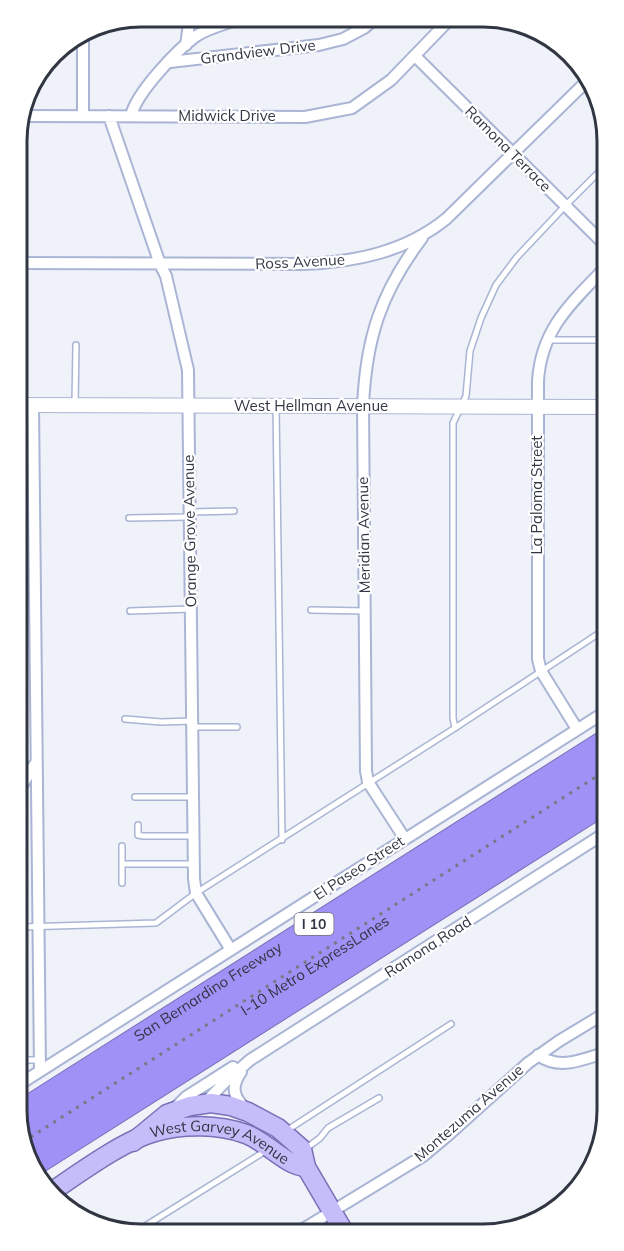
<svg xmlns="http://www.w3.org/2000/svg" width="624" height="1251" font-family="Mulish,sans-serif">
	<rect width="100%" height="100%" fill="#eff2f9"/>
	<g fill="none" stroke-linecap="round" stroke-linejoin="round">
		<defs>
			<path id="service" d="M 547,340 L 602,340
				M 75,403 L 76,345
				M 276,406 L 282,840
				M 191,512 L 234,511
				M 129,518 L 189,517
				M 311,610 L 365,611
				M 130,611 L 191,609
				M 125,719 L 161,722 L 193,721
				M 192,727 L 237,727
				M 455,728 L 453,718 L 453,423 L 466,396 L 470,351 L 481,318 L 496,285 L 517,257 L 565,206 L 601,170
				M 135,797 L 193,797
				M 138,825 L 138,835 L 143,836 L 193,836
				M 122,846 L 122,864 L 194,864
				M 122,864 L 122,883
				M 22,927 L 156,923 L 196,893 L 455,728 L 604,630
				M 23,1060 L 39,1060
				M 286,1131 L 451,1024
				M 304,1150 L 320,1138 L 328,1128 L 379,1098
				M 134,1233 L 267,1150"/>
			<path id="minor" d="M 186,45 L 190,17
				M 415,56 L 602,242
				M 170,62 L 319,45 L 343,39 L 364,28 L 376,18
				M 20,116 L 305,117 L 352,108 L 391,80 L 451,18
				M 83,116 L 83,32
				M 109,116 L 160,264 L 166,276 L 188,370 L 194,879 L 196,893 L 231,950
				M 131,116 C 136,93 177,50 196,36 C 210,27 229,23 245,17
				M 18,263 L 304,264 C 356,262 405,252 446,219 L 587,81
				M 33,405 L 40,1071
				M 577,729 L 541,671 L 538,659 L 538,381 C 541,331 569,305 602,271
				M 21,787 L 35,764
				M 405,839 L 368,782 L 366,771 L 363,406 C 366,338 381,292 422,238
				M 538,1055 C 560,1071 583,1059 607,1052
				M 241,1072 C 231,1086 233,1097 245,1108
				M 23,1082 L 605,712
				M 204,1104 L 224,1083 L 250,1060 L 605,833
				M 175,1108 L 186,1097 L 233,1067
				M 300,1231 L 423,1156 L 447,1136 L 528,1063 L 559,1041 L 607,1012"/>
			<path id="tertiary" d="M 19,405 L 603,407"/>
			<g id="primary">
				<path d="M 133,1142 L 167,1114 L 190,1106 L 211,1103 L 231,1106 L 248,1112 L 278,1128 L 302,1149 L 306,1167 L 343,1230"/>
				<path id="s1" d="M 51,1192 C 78,1174 124,1140 155,1132 C 183,1124 218,1124 246,1134 C 267,1142 286,1166 306,1167"/>
			</g>
			<g id="motorway">
				<path id="s2" d="M 23,1109 L 605,740"/>
				<path d="M 23,1128 L 605,761"/>
				<path id="s3" d="M 24,1151 L 605,781"/>
				<path d="M 34,1166 L 605,804"/>
			</g>
		</defs>
		<use href="#service" stroke="#aab5d5" stroke-width="8"/>
		<use href="#minor" stroke="#aab5d5" stroke-width="14"/>
		<use href="#tertiary" stroke="#aab5d5" stroke-width="16"/>
		<use href="#primary" stroke="#7871b7" stroke-width="21"/>
		<use href="#motorway" stroke="#7871b7" stroke-width="22"/>
		<use href="#service" stroke="#fff" stroke-width="5"/>
		<use href="#minor" stroke="#fff" stroke-width="10"/>
		<use href="#tertiary" stroke="#fff" stroke-width="14"/>
		<use href="#primary" stroke="#c5bdf9" stroke-width="18"/>
		<use href="#motorway" stroke="#9f91f5" stroke-width="20"/>
		<path stroke="#767a85" stroke-width="3" stroke-dasharray="3 6" stroke-linecap="butt" d="M 23,1142 L 605,771"/>
	</g>
	<g text-anchor="middle" stroke-width="4.5" stroke-linejoin="round" paint-order="stroke">
		<rect fill="#fff" stroke="#6f727b" stroke-width="1.5" x="294.5" y="913" width="39" height="22" rx="4.5"/>
		<g font-size="14" font-weight="bold" fill="#313643">
			<text x="314" y="929">I 10</text>
		</g>
		<g font-size="15" fill="#313643" stroke="#fff">
			<text transform="translate(258 52) rotate(-7)" y="5">Grandview Drive</text>
			<text x="227" y="121">Midwick Drive</text>
			<text transform="translate(508 149) rotate(45)" y="5">Ramona Terrace</text>
			<text transform="translate(300 262) rotate(-3)" y="5">Ross Avenue</text>
			<text x="311" y="411">West Hellman Avenue</text>
			<text transform="translate(537 495) rotate(-90)" y="5">La Paloma Street</text>
			<text transform="translate(190 531) rotate(-91)" y="5">Orange Grove Avenue</text>
			<text transform="translate(364 535) rotate(-91)" y="5">Meridian Avenue</text>
			<text transform="translate(359 868) rotate(-33)" y="5">El Paseo Street</text>
			<text transform="translate(428 947) rotate(-33)" y="5">Ramona Road</text>
			<text dy="5" stroke="none"><textPath href="#s3" startOffset="345">I-10 Metro ExpressLanes</textPath></text>
			<text dy="5" stroke="none"><textPath href="#s2" startOffset="219">San Bernardino Freeway</textPath></text>
			<text transform="translate(469 1113) rotate(-41)" y="5">Montezuma Avenue</text>
			<text dy="5" stroke="none"><textPath href="#s1" startOffset="189">West Garvey Avenue</textPath></text>
		</g>
	</g>
	<path d="M0 0H624V1251H0ZM141 27H483A114 114 0 0 1 597 141V1110A114 114 0 0 1 483 1224H141A114 114 0 0 1 27 1110V141A114 114 0 0 1 141 27Z" fill="#fff" fill-rule="evenodd"/>
	<path fill="none" stroke="#313643" stroke-width="3" d="M141 27H483A114 114 0 0 1 597 141V1110A114 114 0 0 1 483 1224H141A114 114 0 0 1 27 1110V141A114 114 0 0 1 141 27Z"/>
</svg>
